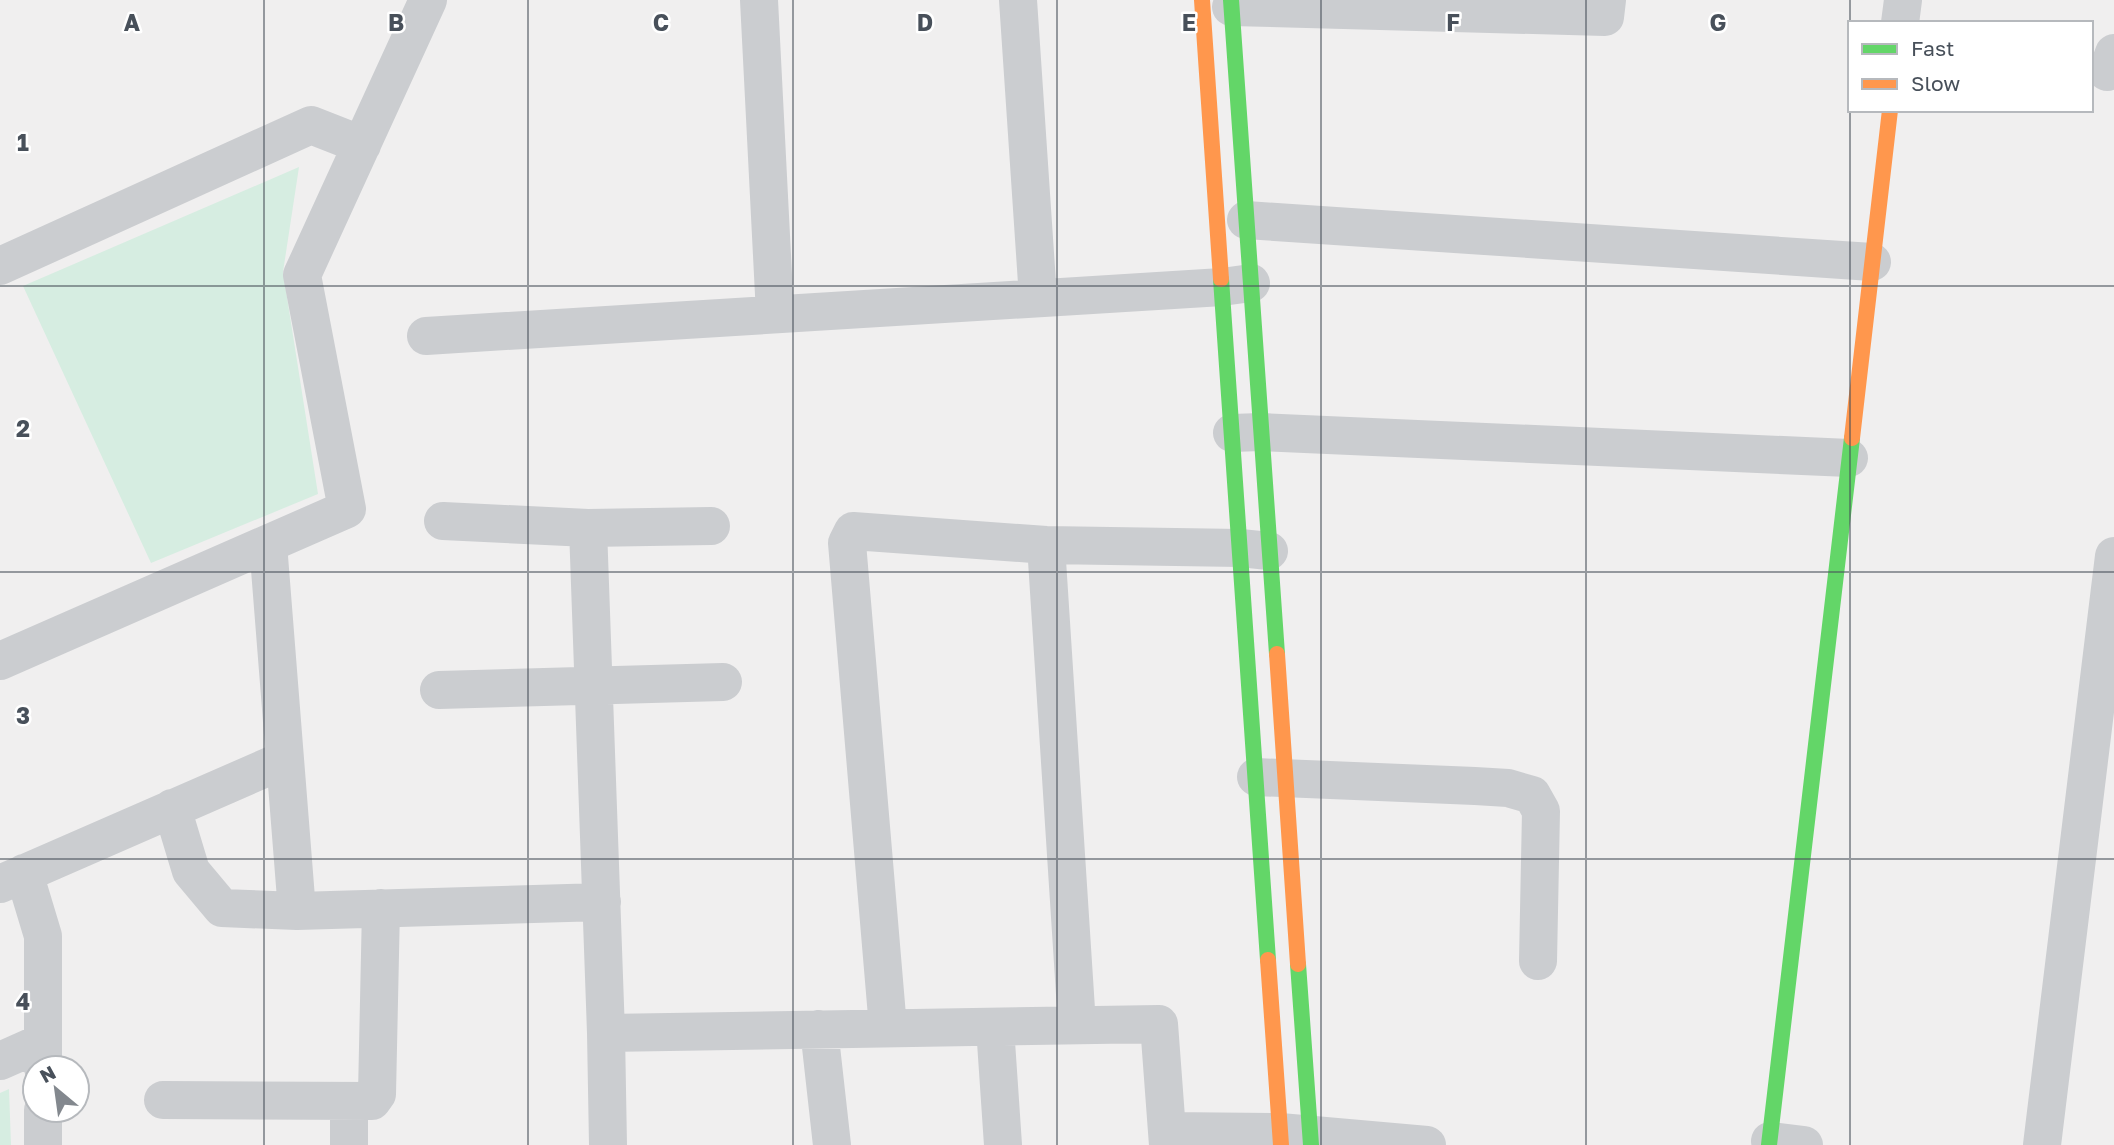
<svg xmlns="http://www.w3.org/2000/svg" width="2114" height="1145" font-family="'Golos Text',sans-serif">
	<rect width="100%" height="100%" fill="#f0efef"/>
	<path fill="#d6ede1" d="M 299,167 L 283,272 L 318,494 L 151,563 L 23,286 Z
		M 9,1089 L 11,1145 L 0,1145 L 0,1093 Z"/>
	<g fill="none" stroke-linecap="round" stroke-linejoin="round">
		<path stroke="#cbcdd0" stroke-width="38" d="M 759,0 L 775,314
			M 1018,0 L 1038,298
			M 1231,7 L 1605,17 L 1607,0
			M 1900,23 L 1903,0
			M 2107,72 L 2114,53
			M 1246,220 L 1872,262
			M 0,266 L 311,125 L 362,145
			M 426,336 L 1222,287 L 1251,283
			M 1232,433 L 1261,432 L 1849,458
			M 443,521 L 588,528 L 711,526
			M 588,528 L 606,1033 L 608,1145
			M 268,544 L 297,911
			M 1046,545 L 1077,1025
			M 0,661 L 347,509 L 302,275 L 428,0
			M 439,690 L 723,682
			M 1256,777 L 1475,786 L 1508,788 L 1532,795 L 1541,811 L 1538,961
			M 172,808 L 191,871 L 222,908 L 297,911 L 602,902
			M 24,873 L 43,936 L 43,1068
			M 0,884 L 284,760
			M 995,1027 L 1003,1145
			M 888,1028 L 847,543 L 853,531 L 1046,545 L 1240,548 L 1269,551
			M 819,1029 L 832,1145
			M 606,1033 L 1159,1024 L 1168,1145
			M 0,1061 L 43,1042
			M 163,1100 L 372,1101 L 377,1094 L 381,908
			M 349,1102 L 349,1145
			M 1167,1131 L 1280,1132 L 1427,1145
			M 1770,1141 L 1804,1145
			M 43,1145 L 43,1110
			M 2042,1145 L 2114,556"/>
		<path stroke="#63d668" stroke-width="16" d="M 1231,0 L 1277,654
			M 1221,279 L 1268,960
			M 1298,964 L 1311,1145
			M 1769,1145 L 1852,438"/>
		<path stroke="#ff974d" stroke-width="16" d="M 1202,0 L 1221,279
			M 1852,438 L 1890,110
			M 1277,654 L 1298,964
			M 1268,960 L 1281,1145"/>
	</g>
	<path fill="none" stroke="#48505a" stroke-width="2" stroke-opacity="0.55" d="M 264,0 L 264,1145M 528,0 L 528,1145M 793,0 L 793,1145M 1057,0 L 1057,1145M 1321,0 L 1321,1145M 1586,0 L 1586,1145M 1850,0 L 1850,23M 1850,23 L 1850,110M 1850,110 L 1850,1145M 0,286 L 2114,286M 0,572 L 2114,572M 0,859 L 2114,859"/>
	<g font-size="23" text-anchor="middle" font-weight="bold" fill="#48505a" stroke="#fff" stroke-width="5" stroke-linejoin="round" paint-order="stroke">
		<text x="132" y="31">A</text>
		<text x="396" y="31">B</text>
		<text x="661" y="31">C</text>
		<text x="925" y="31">D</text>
		<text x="1189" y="31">E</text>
		<text x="1453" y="31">F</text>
		<text x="1718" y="31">G</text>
		<text x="23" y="151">1</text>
		<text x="23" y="437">2</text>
		<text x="23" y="724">3</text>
		<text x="23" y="1010">4</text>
	</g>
	<rect x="1848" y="21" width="245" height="91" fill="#ffffff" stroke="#b6b9bd" stroke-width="2"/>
	<rect x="1862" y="44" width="35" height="10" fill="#63d668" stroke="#b6b9bd" stroke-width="2"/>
	<text x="1911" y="56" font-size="21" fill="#48505a">Fast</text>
	<rect x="1862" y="79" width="35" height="10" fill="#ff974d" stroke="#b6b9bd" stroke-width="2"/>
	<text x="1911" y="91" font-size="21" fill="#48505a">Slow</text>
	<g transform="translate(56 1089) rotate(331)"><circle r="33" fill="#ffffff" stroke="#b6b9bd" stroke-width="2"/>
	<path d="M0-5L12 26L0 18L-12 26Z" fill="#83888e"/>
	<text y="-10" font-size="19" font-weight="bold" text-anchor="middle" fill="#48505a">N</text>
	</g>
</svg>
